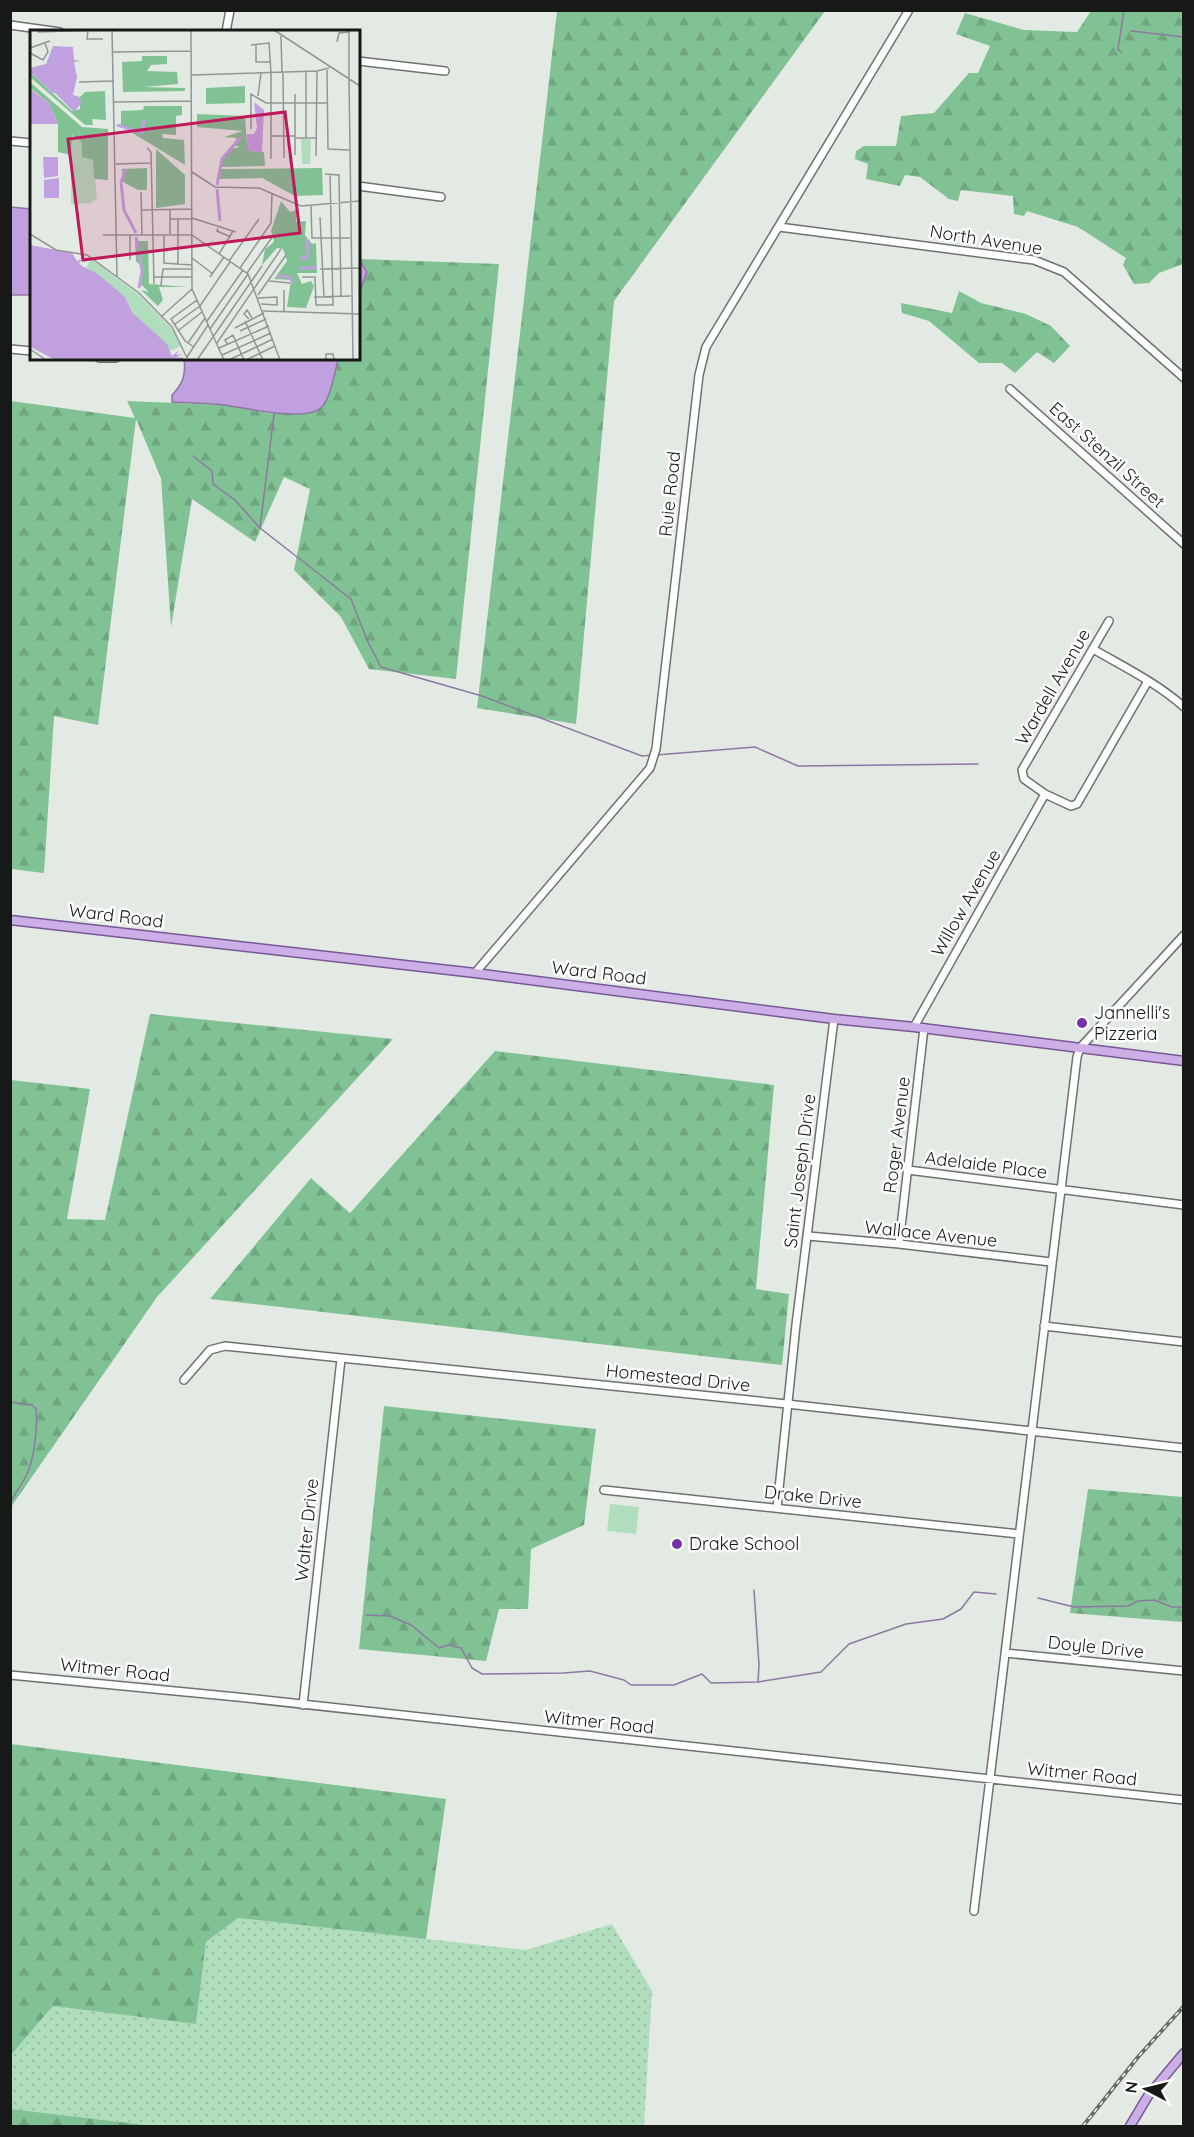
<svg xmlns="http://www.w3.org/2000/svg" width="1194" height="2137" font-family="Quicksand,sans-serif">
	<defs>
		<pattern id="grass-dots" width="8" height="8" patternUnits="userSpaceOnUse" patternTransform="scale(1.5)"><rect width="8" height="8" fill="#b0debd"/><path d="M2 2h.1M6 6h.1" fill="none" stroke="#97bea2" stroke-width="1.8" stroke-linecap="round"/></pattern>
		<pattern id="forest-firs" width="22" height="20" patternUnits="userSpaceOnUse" patternTransform="scale(1.5)"><rect width="22" height="20" fill="#81c295"/><path d="M5 1l3.5 6h-7zM16 11l3.5 6h-7z" fill="#6fa680"/></pattern>
	</defs>
	<rect width="100%" height="100%" fill="#e3eae4"/>
	<path fill="url(#grass-dots)" d="M 238,1918 L 526,1950 L 612,1924 L 652,1991 L 644,2126 L 154,2126 L 11,2109 L 11,2055 L 53,2006 L 196,2024 L 206,1942 Z"/>
	<path fill="url(#forest-firs)" d="M 557,11 L 825,11 L 614,301 L 576,724 L 477,708 Z
		M 1091,11 L 1183,11 L 1183,264 L 1159,273 L 1149,283 L 1134,284 L 1123,265 L 1126,258 L 1078,227 L 1027,211 L 1024,216 L 1014,214 L 1013,196 L 961,190 L 958,201 L 949,199 L 920,177 L 905,175 L 900,186 L 866,179 L 868,164 L 855,159 L 856,151 L 864,146 L 896,146 L 901,116 L 934,113 L 969,73 L 978,73 L 990,46 L 956,34 L 965,13 L 1024,30 L 1077,32 Z
		M 360,259 L 499,264 L 456,679 L 369,669 L 341,617 L 294,570 L 310,489 L 284,477 L 255,542 L 192,499 L 171,627 L 161,478 L 136,419 L 98,725 L 54,716 L 44,873 L 11,869 L 11,401 L 135,418 L 127,401 L 224,405 L 274,414 L 334,379 L 338,359 L 358,358 L 359,294 L 367,272 Z
		M 959,291 L 981,303 L 1026,314 L 1051,326 L 1070,346 L 1054,363 L 1037,352 L 1015,373 L 1002,363 L 979,363 L 929,321 L 902,313 L 901,303 L 952,313 Z
		M 150,1014 L 393,1039 L 157,1297 L 11,1507 L 11,1080 L 90,1089 L 67,1219 L 105,1220 Z
		M 495,1051 L 774,1085 L 756,1289 L 789,1294 L 782,1365 L 210,1299 L 311,1178 L 350,1213 Z
		M 384,1406 L 596,1429 L 584,1525 L 531,1549 L 528,1609 L 499,1609 L 486,1661 L 359,1649 Z
		M 1088,1489 L 1183,1497 L 1183,1622 L 1070,1613 Z
		M 11,1744 L 446,1799 L 426,1939 L 238,1918 L 206,1942 L 196,2024 L 53,2006 L 11,2055 Z
		M 10,2109 L 11,2109 L 154,2126 L 11,2126 Z"/>
	<path fill="#b0debd" d="M 610,1504 L 639,1507 L 636,1534 L 607,1531 Z"/>
	<path fill="#c0a0de" stroke="#8d78a2" stroke-width="1.5" d="M 10,207 L 31,209 L 31,295 L 11,295 Z
		M 359,259 L 367,272 L 359,294 L 358,259 Z
		M 184,359 L 184,358 L 338,359 C 336,369 330,399 322,407 C 307,423 243,407 223,405 C 206,403 189,403 172,402 L 172,395 C 183,384 186,374 184,359 Z"/>
	<g fill="none" stroke-linecap="round" stroke-linejoin="round">
		<path stroke="#8d78a2" stroke-width="1.5" d="M 1131,31 L 1184,37
			M 1121,52 L 1118,49 L 1124,10
			M 193,456 L 212,471 L 213,484 L 235,500 L 260,528 L 351,599 L 367,640 L 381,667 L 482,696 L 642,756 L 652,755
			M 260,528 L 274,414
			M 656,755 L 755,747 L 798,766 L 978,764
			M 10,1402 L 32,1405 L 36,1409 C 38,1426 34,1457 28,1472 C 23,1483 16,1493 10,1502
			M 754,1590 L 759,1665 L 758,1682
			M 1038,1598 L 1074,1607 L 1128,1606 L 1138,1601 L 1154,1600 L 1172,1607 L 1184,1607
			M 366,1615 L 390,1616 L 411,1625 L 439,1648 L 448,1645 L 461,1648 L 472,1668 L 482,1674 L 563,1673 L 590,1671 L 624,1680 L 631,1685 L 674,1685 L 702,1674 L 711,1683 L 758,1682 L 821,1672 L 849,1644 L 906,1624 L 943,1619 L 961,1609 L 974,1592 L 996,1594"/>
		<defs>
			<path id="minor" d="M 10,25 L 60,32
				M 226,32 L 230,10
				M 358,61 L 445,71
				M 10,141 L 32,143
				M 358,186 L 441,197
				M 779,227 L 1034,260 L 1064,272 L 1184,378
				M 10,349 L 32,351
				M 99,358 L 116,358
				M 1010,389 L 1184,544
				M 1109,621 L 1022,770 L 1024,779 L 1045,794 L 1071,806 L 1077,804 L 1148,681
				M 1093,649 C 1124,667 1157,683 1184,707
				M 475,973 L 650,768 L 656,749 L 699,375 L 706,347 L 909,10
				M 914,1027 L 1045,794
				M 908,1170 L 1184,1205
				M 808,1236 L 899,1244 L 1051,1262
				M 899,1244 L 924,1028
				M 1044,1326 L 1184,1342
				M 184,1380 L 210,1350 L 225,1346 L 787,1404 L 1184,1448
				M 604,1490 L 1019,1534
				M 777,1508 L 796,1325 L 834,1019
				M 1005,1653 L 1184,1671
				M 10,1675 L 237,1697 L 1184,1800
				M 303,1705 L 341,1359
				M 974,1911 L 1077,1057 L 1080,1048 L 1184,935"/>
			<path id="major" d="M 10,920 L 475,973 L 834,1019 L 914,1027 L 1184,1061
				M 1130,2126 L 1148,2096 L 1184,2053"/>
		</defs>
		<use href="#minor" stroke="#6d736e" stroke-width="10"/>
		<use href="#major" stroke="#775794" stroke-width="11"/>
		<use href="#minor" stroke="#fff" stroke-width="7"/>
		<use href="#major" stroke="#cdafe7" stroke-width="8"/>
		<defs>
			<path id="rail" d="M 1083,2126 L 1138,2057 L 1184,2006"/>
		</defs>
		<use href="#rail" stroke="#686c69" stroke-width="4"/>
		<use href="#rail" stroke="#fff" stroke-width="1.5" stroke-dasharray="4.5" stroke-linecap="butt"/>
	</g>
	<g fill="#7632a6" stroke="#fff" stroke-width="2">
		<circle cx="1082" cy="1023" r="6"/>
		<circle cx="677" cy="1544" r="6"/>
	</g>
	<g text-anchor="middle" stroke-width="5" stroke-linejoin="round" paint-order="stroke">
		<g font-size="18" fill="#171917" stroke="#fff">
			<text transform="translate(986 240) rotate(9)" y="6">North Avenue</text>
			<text transform="translate(1107 455) rotate(42)" y="6">East Stenzil Street</text>
			<text transform="translate(670 494) rotate(-84)" y="6">Ruie Road</text>
			<text transform="translate(1053 687) rotate(-60)" y="6">Wardell Avenue</text>
			<text transform="translate(966 903) rotate(-60)" y="6">Willow Avenue</text>
			<text transform="translate(116 916) rotate(7)" y="6">Ward Road</text>
			<text transform="translate(599 973) rotate(7)" y="6">Ward Road</text>
			<text transform="translate(897 1135) rotate(-83)" y="6">Roger Avenue</text>
			<text transform="translate(986 1165) rotate(7)" y="6">Adelaide Place</text>
			<text transform="translate(800 1171) rotate(-83)" y="6">Saint Joseph Drive</text>
			<text transform="translate(931 1234) rotate(6)" y="6">Wallace Avenue</text>
			<text transform="translate(678 1378) rotate(6)" y="6">Homestead Drive</text>
			<text transform="translate(813 1497) rotate(6)" y="6">Drake Drive</text>
			<text transform="translate(307 1530) rotate(-84)" y="6">Walter Drive</text>
			<text transform="translate(1096 1647) rotate(6)" y="6">Doyle Drive</text>
			<text transform="translate(115 1670) rotate(6)" y="6">Witmer Road</text>
			<text transform="translate(599 1722) rotate(6)" y="6">Witmer Road</text>
			<text transform="translate(1082 1774) rotate(6)" y="6">Witmer Road</text>
		</g>
		<g font-size="18" fill="#171917" stroke="#fff" text-anchor="start">
			<text x="1094" y="1019">Jannelli's<tspan x="1094" dy="21">Pizzeria</tspan></text>
			<text x="689" y="1550">Drake School</text>
		</g>
	</g>
	<g transform="translate(30 30)">
		<rect width="330" height="330" fill="#e3eae4"/>
		<path d="M 41,105 L 52,112 L 63,130 L 67,168 L 61,173 L 41,174 ZM 271,109 L 281,109 L 280,134 L 272,134 Z" fill="#b0debd"/>
		<path d="M 112,26 L 137,26 L 137,34 L 121,35 L 117,41 L 147,42 L 148,54 L 114,57 L 155,58 L 155,61 L 93,62 L 92,32 L 112,31 ZM 0,42 L 42,81 L 50,79 L 50,67 L 55,62 L 75,61 L 76,90 L 62,89 L 63,95 L 55,95 L 0,47 ZM 0,52 L 52,97 L 78,99 L 78,150 L 64,149 L 63,130 L 52,127 L 52,112 L 42,105 L 41,125 L 28,122 L 28,94 L 19,73 L 0,58 ZM 215,56 L 215,73 L 176,74 L 176,58 ZM 114,76 L 152,76 L 152,85 L 146,86 L 146,105 L 132,104 L 133,108 L 154,110 L 155,135 L 91,96 L 91,81 L 113,80 ZM 167,84 L 215,86 L 217,115 L 221,121 L 234,122 L 235,136 L 192,137 L 192,128 L 201,119 L 210,117 L 203,115 L 207,108 L 194,107 L 213,101 L 167,97 ZM 126,119 L 155,145 L 155,174 L 126,178 ZM 117,138 L 117,160 L 108,160 L 93,152 L 92,139 ZM 292,138 L 293,165 L 265,166 L 232,148 L 189,149 L 189,139 ZM 251,171 L 260,182 L 266,180 L 266,192 L 276,191 L 275,205 L 282,214 L 286,213 L 287,243 L 267,243 L 272,254 L 281,251 L 284,256 L 276,278 L 257,277 L 261,250 L 244,249 L 257,231 L 253,219 L 247,218 L 232,235 L 235,219 L 244,212 L 241,201 ZM 105,211 L 118,211 L 119,254 L 158,257 L 129,257 L 133,270 L 128,276 L 111,260 L 119,262 L 109,253 L 112,237 L 106,231 Z" fill="#81c295"/>
		<path d="M 61,229 L 108,264 L 141,298 L 151,316 L 141,321 L 103,282 L 95,267 L 56,238 Z" fill="#b0debd"/>
		<path d="M 23,16 L 43,17 L 44,30 L 51,31 L 44,32 L 47,47 L 43,65 L 50,67 L 51,74 L 44,82 L 25,63 L 16,62 L 20,60 L 0,42 L 0,38 L 16,34 ZM 0,59 L 19,73 L 28,94 L 0,94 ZM 224,72 L 234,80 L 232,123 L 218,120 L 217,115 L 217,104 L 224,104 L 227,98 ZM 13,127 L 28,127 L 28,146 L 14,148 ZM 29,148 L 29,168 L 14,168 L 14,150 ZM 0,215 L 42,223 L 47,231 L 52,229 L 49,233 L 52,236 L 68,244 L 95,267 L 103,283 L 137,314 L 142,326 L 149,320 L 146,325 L 152,324 L 146,328 L 154,327 L 150,330 L 25,330 L 1,317 Z" fill="#c0a0de"/>
		<path fill="none" stroke="#c0a0de" stroke-width="3" d="M 87,95 L 113,103 L 114,89M 96,139 L 91,152 L 94,180 L 106,203M 187,155 L 192,129 L 211,107M 187,159 L 190,191M 106,207 L 112,241 L 109,258M 270,229 L 278,227 L 277,209M 269,239 L 287,237M 247,246 L 260,247 L 263,254"/>
		<path fill="none" stroke="#919692" stroke-width="1.5" d="M 58,0 L 57,9 L 73,9M 82,0 L 87,246M 161,0 L 162,259 L 194,330M 244,0 L 330,56M 319,0 L 319,49M 8,2 L 68,0M 251,6 L 252,43M 307,12 L 309,3 L 319,2M 226,14 L 226,32 L 240,32M 221,15 L 239,13 L 241,43M 0,18 L 20,11M 83,22 L 161,21M 0,23 L 13,30 L 18,22 L 15,13M 297,40 L 298,119 L 319,120M 253,43 L 254,128M 162,45 L 287,41 L 299,38M 319,49 L 323,330M 49,52 L 84,51M 265,64 L 265,125M 228,66 L 231,43M 84,72 L 162,71M 221,99 L 221,64 L 236,73 L 298,73M 241,106 L 265,106M 265,108 L 286,108M 276,108 L 276,42M 117,118 L 121,122 L 124,254M 286,126 L 287,41M 241,129 L 241,43M 86,134 L 122,133M 162,142 L 185,157 L 229,158 L 271,176 L 330,171M 295,144 L 309,145 L 311,267M 111,162 L 112,205M 281,176 L 282,208 L 320,208M 140,179 L 140,204M 112,180 L 162,179M 290,187 L 294,267M 162,188 L 206,202M 140,189 L 162,189M 188,198 L 187,201 L 201,207M 0,204 L 26,220 L 57,225 L 109,263 L 142,297 L 158,330M 73,205 L 162,205 L 218,244 L 250,330M 100,205 L 100,230M 134,205 L 134,233 L 162,235M 189,224 L 203,201M 162,228 L 183,244M 199,231 L 229,189M 148,234 L 148,189M 210,238 L 241,193 L 242,164M 290,239 L 330,238M 217,243 L 243,206M 123,247 L 162,247M 180,247 L 194,227M 272,247 L 285,247 L 286,275 L 303,275 L 300,144M 239,251 L 260,253M 131,255 L 133,239 L 162,239M 228,265 L 256,225M 284,267 L 321,266M 228,268 L 247,267 L 247,275 L 231,274M 233,281 L 330,284M 254,281 L 254,260M 132,286 L 162,259M 219,289 L 214,284 L 217,280 L 222,288M 177,291 L 213,240M 215,291 L 233,330M 145,294 L 170,276 L 200,232M 205,298 L 234,283M 180,299 L 218,244M 149,300 L 172,282M 210,301 L 236,289M 158,313 L 175,288M 187,313 L 251,219M 198,315 L 195,310 L 203,305 L 214,330M 164,317 L 155,311 L 141,289 L 167,270M 189,318 L 239,296M 0,319 L 16,330M 192,325 L 241,303M 157,327 L 178,295M 167,330 L 232,236M 199,330 L 243,309M 216,330 L 245,316M 296,330 L 296,324 L 303,324 L 304,330"/>
		<path fill="#c2185b" fill-opacity="0.15" stroke="#c2185b" stroke-width="3" d="M 255,82 L 270,203 L 53,230 L 38,109 Z"/>
		<rect width="330" height="330" fill="none" stroke="#171917" stroke-width="3"/>
	</g>
	<rect width="1194" height="2137" fill="none" stroke="#171917" stroke-width="24"/>
	<g transform="translate(1146 2089) rotate(277)" stroke="#ffffff" stroke-width="4.5" paint-order="stroke">
	<path d="M0-4.5L10 22L0 15L-10 22Z" fill="#171917"/>
	<text y="-9" font-size="16" font-weight="bold" text-anchor="middle" fill="#171917">N</text>
	</g>
</svg>
